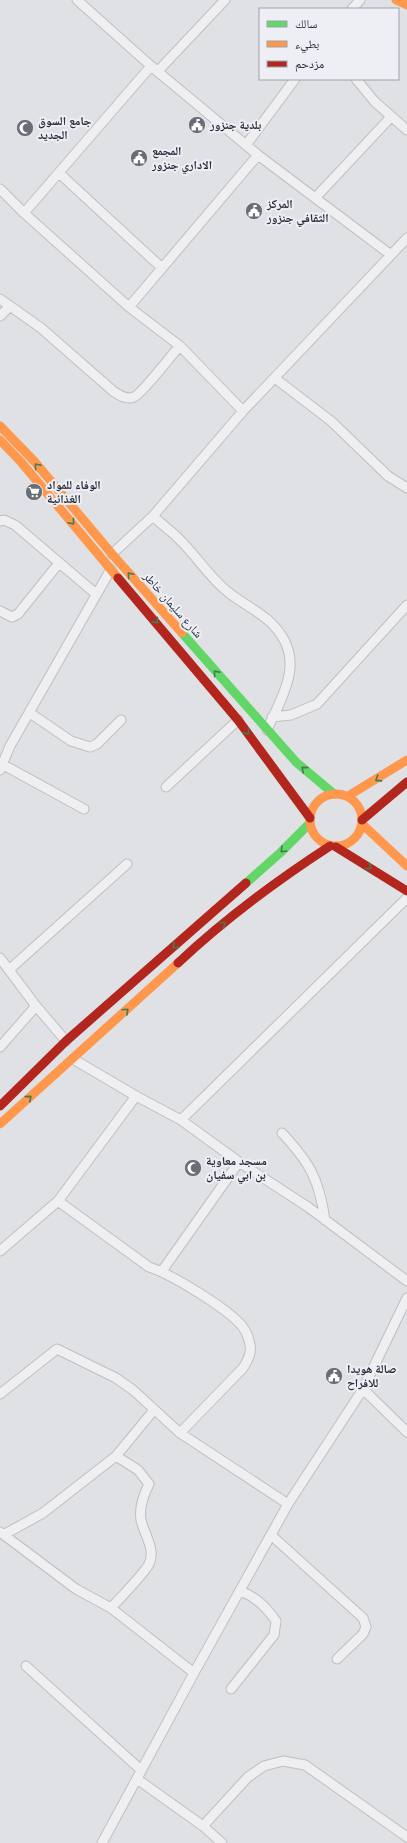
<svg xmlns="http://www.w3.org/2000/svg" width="407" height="1843" font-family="Lato,'Noto Naskh Arabic',sans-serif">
	<rect width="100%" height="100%" fill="#e0e1e4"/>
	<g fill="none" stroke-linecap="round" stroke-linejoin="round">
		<defs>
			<path id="street" d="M 77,0 L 151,66 L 258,155 L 391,255
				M 352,9 L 360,0
				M 158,71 L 225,0
				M 356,79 L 375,102 L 407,130
				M 246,145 L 295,79
				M 59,173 L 162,268
				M 0,189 L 24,213 L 129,307 L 180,346 L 243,411
				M 316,197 L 391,117
				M 24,213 L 151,66
				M 0,299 L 41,328 L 113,391 C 119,395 126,400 134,397 C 143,393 171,355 180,346
				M 129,307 L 258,155
				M 0,316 L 10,306
				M 276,379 L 331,421 L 388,476 L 407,488
				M 153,516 C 161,524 170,530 178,538 C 196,555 209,577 228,592 C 240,602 255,609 268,620 C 308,656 285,690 267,730
				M 0,521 L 4,520 L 15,525 L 96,594
				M 112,554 L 153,516 L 243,411 L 407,238
				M 0,611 L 12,617 L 18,614 L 59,563
				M 30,713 L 71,741 L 90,747 L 97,744 L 121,720
				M 272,717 L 291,715 L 317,704 L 407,605
				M 0,763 L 84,809
				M 0,770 L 10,746 L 111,569
				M 166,787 L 238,720
				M 0,958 L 36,1006 L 66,1041
				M 10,969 L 127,864
				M 0,1047 L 36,1006
				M 73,1059 L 136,1096 L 181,1120 L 239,1162 L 308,1207 L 407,1281
				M 181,1120 L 407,898
				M 282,1133 C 310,1163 319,1179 325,1220
				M 58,1201 L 149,1267 C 171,1274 227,1308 242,1326 C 246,1331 249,1339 250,1345 C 252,1354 247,1361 243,1368 L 180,1433
				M 0,1251 L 58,1201 L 136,1096
				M 162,1271 L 239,1162
				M 363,1389 L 407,1432
				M 0,1394 L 57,1349 L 116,1378 L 133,1390 L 180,1433 L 288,1504
				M 0,1532 L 76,1589 L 111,1608 L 194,1673
				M 5,1534 L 43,1513 L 116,1456 L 154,1410
				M 271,1535 L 363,1618 L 366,1627 L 363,1634 L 337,1659
				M 111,1608 C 120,1598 144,1574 149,1564 C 156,1549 144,1534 141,1520 C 139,1508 144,1494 149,1484 L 138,1470 L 116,1456
				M 26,1666 L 141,1770
				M 231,1689 L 274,1635 L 276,1621 C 266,1607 257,1598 241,1591
				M 137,1779 L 203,1826 L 222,1843
				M 203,1826 L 248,1777 L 264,1766 L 283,1761 L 305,1765 L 407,1837
				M 102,1843 L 194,1673 L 288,1504 L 363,1389 L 407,1298"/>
		</defs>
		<use href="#street" stroke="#bebfc2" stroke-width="11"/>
		<use href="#street" stroke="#efeff1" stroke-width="9"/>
		<path stroke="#63d668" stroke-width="9" d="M 182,633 L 296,762 L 334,794
			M 246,883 L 280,853 L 310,823"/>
		<path stroke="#ff974d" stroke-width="9" d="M 396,0 L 407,5
			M 0,426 L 34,461 L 112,554 L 182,633
			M 0,440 L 21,462 L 118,578
			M310 820a26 26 0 1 1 52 0a26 26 0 1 1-52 0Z
			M 348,796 L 407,760
			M 362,824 L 407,866
			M 0,1124 L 178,963"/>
		<path stroke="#b3261e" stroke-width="9" d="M 118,578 L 238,720 L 310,818
			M 362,820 L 407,782
			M 336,847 L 407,891
			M 178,963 C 225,919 276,881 330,846
			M 0,1106 L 66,1041 L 246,883"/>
	</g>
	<defs><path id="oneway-chevron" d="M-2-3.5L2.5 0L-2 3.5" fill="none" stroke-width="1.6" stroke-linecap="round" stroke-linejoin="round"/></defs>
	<g stroke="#437a4f">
		<use href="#oneway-chevron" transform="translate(37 466) rotate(-130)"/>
		<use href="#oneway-chevron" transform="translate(72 522) rotate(50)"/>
		<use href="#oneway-chevron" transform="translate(130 575) rotate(-131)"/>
		<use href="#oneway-chevron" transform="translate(156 621) rotate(49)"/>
		<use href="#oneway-chevron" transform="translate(216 673) rotate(-131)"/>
		<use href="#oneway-chevron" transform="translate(247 732) rotate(52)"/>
		<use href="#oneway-chevron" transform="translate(304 769) rotate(-140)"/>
		<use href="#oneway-chevron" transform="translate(378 779) rotate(147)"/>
		<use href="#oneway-chevron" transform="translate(283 850) rotate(135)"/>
		<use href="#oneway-chevron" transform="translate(369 867) rotate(32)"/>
		<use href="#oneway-chevron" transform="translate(223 924) rotate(-38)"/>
		<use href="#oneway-chevron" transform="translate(175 946) rotate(139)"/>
		<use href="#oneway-chevron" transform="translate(126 1011) rotate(-43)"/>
		<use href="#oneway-chevron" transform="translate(29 1098) rotate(-41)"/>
	</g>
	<defs>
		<symbol id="civic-disc" viewBox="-11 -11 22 22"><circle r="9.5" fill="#696d76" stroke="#edeff4"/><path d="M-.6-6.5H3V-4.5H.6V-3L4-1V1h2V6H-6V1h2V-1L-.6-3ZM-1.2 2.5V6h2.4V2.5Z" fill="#fff"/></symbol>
		<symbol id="mosque-disc" viewBox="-11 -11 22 22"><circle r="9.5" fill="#696d76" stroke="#edeff4"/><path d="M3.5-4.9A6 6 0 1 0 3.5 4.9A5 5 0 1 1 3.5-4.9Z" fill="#fff"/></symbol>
		<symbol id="supermarket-disc" viewBox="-11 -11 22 22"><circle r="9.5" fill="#696d76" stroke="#edeff4"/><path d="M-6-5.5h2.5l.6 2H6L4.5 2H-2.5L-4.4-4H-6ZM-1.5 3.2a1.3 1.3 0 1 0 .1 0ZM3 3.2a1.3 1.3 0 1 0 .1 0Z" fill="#fff"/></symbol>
	</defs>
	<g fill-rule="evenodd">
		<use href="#civic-disc" x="187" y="115" width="20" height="20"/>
		<use href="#mosque-disc" x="15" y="118" width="20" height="20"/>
		<use href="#civic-disc" x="129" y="148" width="20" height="20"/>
		<use href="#civic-disc" x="244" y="201" width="20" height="20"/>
		<use href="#supermarket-disc" x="24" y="482" width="20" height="20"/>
		<use href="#mosque-disc" x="183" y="1158" width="20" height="20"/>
		<use href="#civic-disc" x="324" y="1366" width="20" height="20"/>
	</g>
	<g text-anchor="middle" stroke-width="4" stroke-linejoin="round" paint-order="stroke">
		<g font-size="12" font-weight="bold" fill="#292e3b" stroke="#edeff4" text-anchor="start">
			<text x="38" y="125">جامع السوق<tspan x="38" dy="14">الجديد</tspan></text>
			<text x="210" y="129">بلدية جنزور</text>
			<text x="152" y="155">المجمع<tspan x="152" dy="14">الاداري جنزور</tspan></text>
			<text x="267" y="208">المركز<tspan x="267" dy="14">الثقافي جنزور</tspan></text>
			<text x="47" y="489">الوفاء للمواد<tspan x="47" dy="14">الغذائية</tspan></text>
			<text x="206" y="1165">مسجد معاوية<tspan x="206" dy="14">بن ابي سفيان</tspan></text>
			<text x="347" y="1373">صالة هويدا<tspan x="347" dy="14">للافراح</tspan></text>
		</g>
		<g font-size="12" fill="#292e3b" stroke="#edeff4">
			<text transform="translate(173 605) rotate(49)" y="4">شارع سليمان خاطر</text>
		</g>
	</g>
	<rect x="259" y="8" width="140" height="72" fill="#edeff4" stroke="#9fa2aa"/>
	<rect x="267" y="21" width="20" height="6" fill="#63d668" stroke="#9fa2aa"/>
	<text x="295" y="28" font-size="12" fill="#292e3b">سالك</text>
	<rect x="267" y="41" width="20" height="6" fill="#ff974d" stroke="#9fa2aa"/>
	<text x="295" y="48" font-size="12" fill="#292e3b">بطيء</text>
	<rect x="267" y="61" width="20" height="6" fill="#b3261e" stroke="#9fa2aa"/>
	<text x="295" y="68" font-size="12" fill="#292e3b">مزدحم</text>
</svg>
